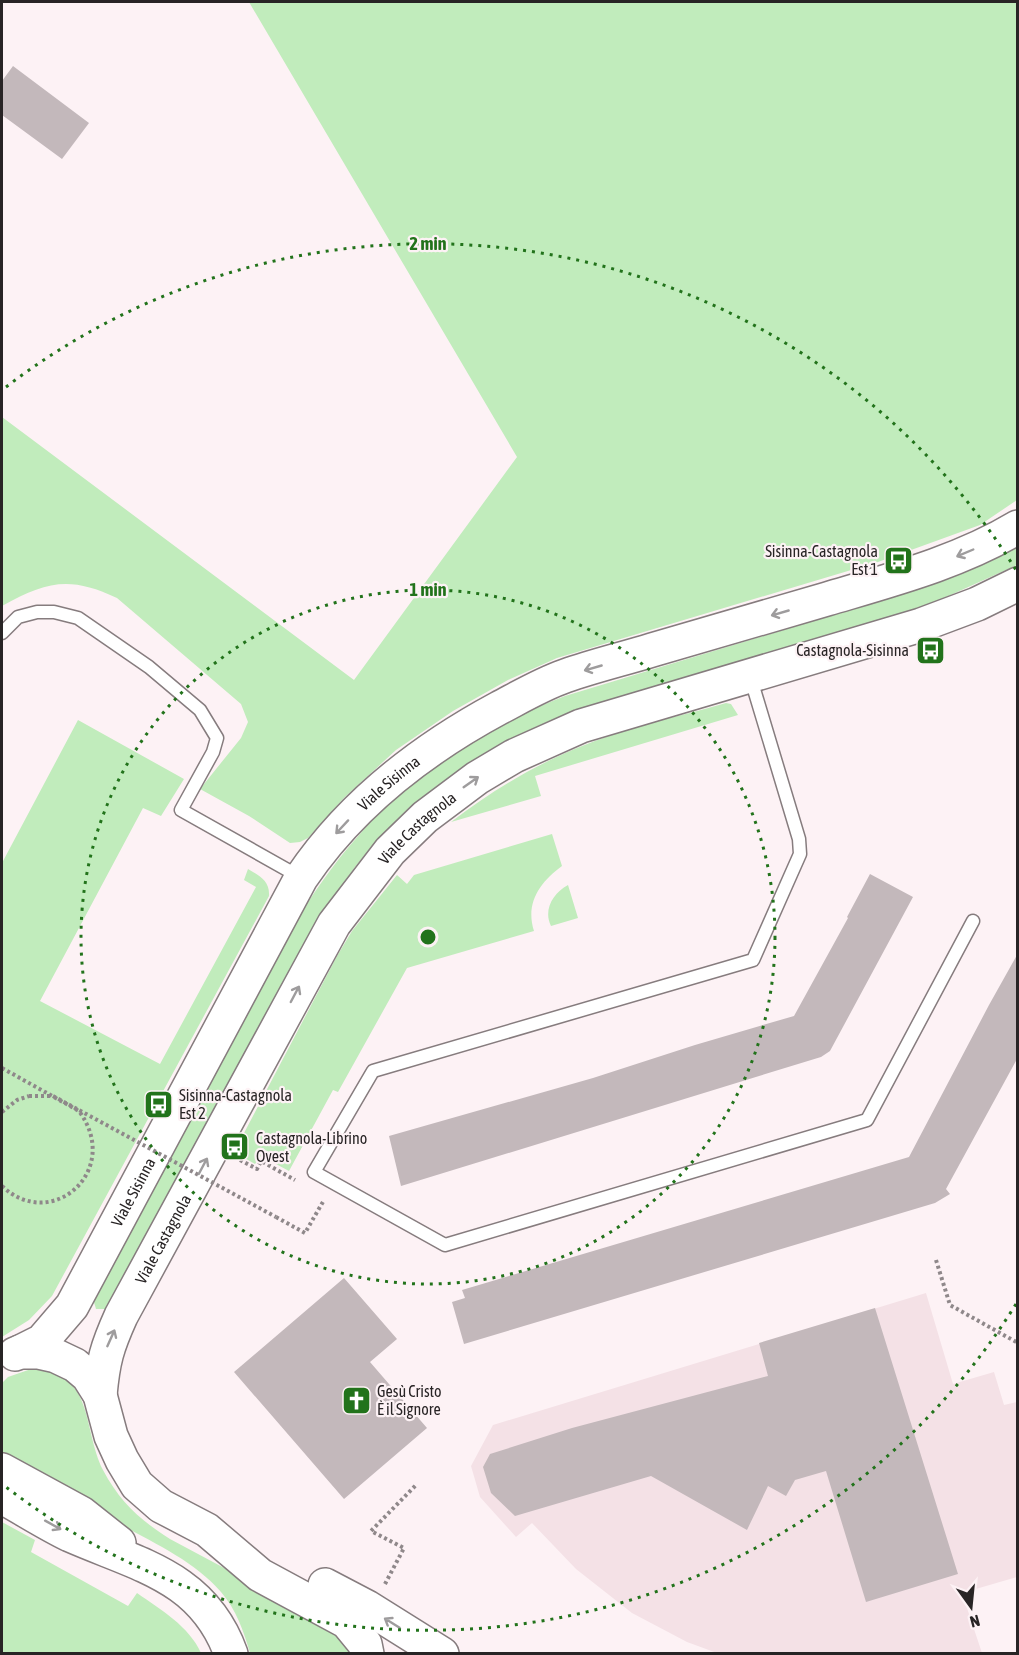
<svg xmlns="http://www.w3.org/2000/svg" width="1019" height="1655" font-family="'Asap Condensed',sans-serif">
	<rect width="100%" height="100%" fill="#fdf2f5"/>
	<path fill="#f4e1e6" d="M 926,1293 L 953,1384 L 994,1372 L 1004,1405 L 1017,1402 L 1017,1577 L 962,1593 L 982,1653 L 717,1653 L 687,1642 L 632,1613 L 576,1569 L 532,1523 L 516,1537 L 480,1497 L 471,1466 L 493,1425 Z"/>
	<path fill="#c1ecbc" d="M 249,2 L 1017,2 L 1017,500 L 980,525 L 878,562 L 557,658 L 508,680 L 453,711 L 396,750 L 344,798 L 308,838 L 300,842 L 290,843 L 249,816 L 200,789 L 241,738 L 248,722 L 241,704 L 117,598 C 70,576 47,581 2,606 L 2,417 L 354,680 L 517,457 Z
		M 1017,546 L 1017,565 L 924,607 L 575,710 L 538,726 L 505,744 L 407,813 L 377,840 L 355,867 L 319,918 L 109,1307 L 106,1309 L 96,1309 L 93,1299 L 292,927 C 312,895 333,864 359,835 C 413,772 488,725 565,696 L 922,588 L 965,571 Z
		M 726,703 L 731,704 L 738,715 L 535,776 L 541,796 L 451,822 C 490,792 531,767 577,748 C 624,728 677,717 726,703 Z
		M 78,720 L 184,779 L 161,816 L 143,808 L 40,1001 L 160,1064 L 256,887 L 244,880 L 248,869 C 260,876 270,881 269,896 L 52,1296 L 29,1320 L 2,1337 L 2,863 Z
		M 552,834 L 562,866 C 540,882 525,903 534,931 L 407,968 L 338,1092 L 333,1090 L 289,1171 L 261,1156 L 255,1164 L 234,1152 L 337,956 L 352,931 L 397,875 L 407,884 L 414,875 Z
		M 568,885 L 578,918 L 551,926 C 543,910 553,893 568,885 Z
		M 34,1368 C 95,1374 82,1427 103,1470 C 120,1502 140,1520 170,1539 L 333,1626 L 344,1638 L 351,1653 L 250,1653 C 244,1632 236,1609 221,1592 C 195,1562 158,1545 123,1526 C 84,1505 45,1484 6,1463 L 2,1459 L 2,1383 L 8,1377 Z
		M 2,1522 L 35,1540 L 31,1552 L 128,1606 L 137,1593 C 161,1610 189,1626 201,1653 L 2,1653 Z"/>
	<path fill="#c3b8bb" d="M 13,66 L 89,123 L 62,159 L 2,115 L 2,81 Z
		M 870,874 L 913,897 L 830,1051 L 821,1057 L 401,1186 L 389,1136 L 593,1078 L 695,1045 L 794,1016 L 848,918 L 847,917 Z
		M 1017,955 L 1017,1059 L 946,1189 L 950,1194 L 935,1203 L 464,1344 L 452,1302 L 465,1298 L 462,1290 L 909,1157 L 989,1005 Z
		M 344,1278 L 397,1339 L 370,1362 L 427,1428 L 344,1499 L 234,1372 Z
		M 875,1308 L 958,1574 L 866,1602 L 826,1471 L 795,1480 L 786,1496 L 768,1486 L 747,1530 L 651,1476 L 515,1516 L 491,1493 L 483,1467 L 490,1454 L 572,1428 L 768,1376 L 759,1343 Z"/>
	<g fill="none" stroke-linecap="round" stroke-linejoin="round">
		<defs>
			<path id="service" d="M 2,633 L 18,617 L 37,612 L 54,612 L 78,618 L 149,667 L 200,710 L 217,738 L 213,752 L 181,810 L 300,877
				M 750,676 L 799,839 L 800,854 L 753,960 L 373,1071 L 314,1172 L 445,1245 L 867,1120 L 973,921"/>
			<g id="secondary">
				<path id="s1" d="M 20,1352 L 42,1341 L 72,1306 L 301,878 C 351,804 421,750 499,708 C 520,697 542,684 565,676 C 593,666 623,659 652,650 C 710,633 768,616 827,599 C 891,580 960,562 1018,527"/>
				<path d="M 15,1354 L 20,1352 L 38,1352 L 56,1356 L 75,1365 L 88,1376 L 100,1395 L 111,1436 L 122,1460 L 137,1485 L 161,1506 L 207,1530 L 260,1575 L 347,1622 L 365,1644 L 367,1654"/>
				<path id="s2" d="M 100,1395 C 103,1361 107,1347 121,1316 L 334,924 L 390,851 L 425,817 L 477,778 L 514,756 L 581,726 L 921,625 L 977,604 L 1018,584"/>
				<path d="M 2,1470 L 81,1513 L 119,1543"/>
				<path d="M 2,1497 C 24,1509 47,1524 70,1535 C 138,1565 203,1576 231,1654"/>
				<path d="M 325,1585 L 367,1607 L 442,1654"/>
			</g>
		</defs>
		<use href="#service" stroke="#867c7e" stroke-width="15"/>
		<use href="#secondary" stroke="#867c7e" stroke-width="36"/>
		<path stroke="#8f888a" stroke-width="4" stroke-dasharray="3 3" stroke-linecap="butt" d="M 2,1068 L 79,1111 C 123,1171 51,1233 2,1186
			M 2,1112 L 17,1100 L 29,1096
			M 240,1160 L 257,1169 L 261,1161 L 295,1180
			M 276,1217 L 305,1233 L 324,1200
			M 936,1260 L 950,1305 L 1018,1343
			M 385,1584 L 404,1548 L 371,1531 L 416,1485"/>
		<use href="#service" stroke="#fff" stroke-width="12"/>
		<use href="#secondary" stroke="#fff" stroke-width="33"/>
		<path stroke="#8f888a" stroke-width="4" stroke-dasharray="3 3" stroke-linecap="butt" d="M 29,1096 L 53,1096 L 276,1217"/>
	</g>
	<defs><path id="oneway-shaft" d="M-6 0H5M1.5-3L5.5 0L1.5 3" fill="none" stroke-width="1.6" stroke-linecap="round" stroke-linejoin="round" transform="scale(1.5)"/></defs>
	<g stroke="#9e9c9d">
		<use href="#oneway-shaft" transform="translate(965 553) rotate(157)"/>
		<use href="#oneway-shaft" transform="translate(780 613) rotate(164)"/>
		<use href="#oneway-shaft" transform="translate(593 668) rotate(164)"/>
		<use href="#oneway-shaft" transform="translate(471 782) rotate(-35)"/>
		<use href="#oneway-shaft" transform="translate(342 827) rotate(133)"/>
		<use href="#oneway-shaft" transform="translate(295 994) rotate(-62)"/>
		<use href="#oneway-shaft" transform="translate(203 1166) rotate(-62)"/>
		<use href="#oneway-shaft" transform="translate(111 1338) rotate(-66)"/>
		<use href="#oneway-shaft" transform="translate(53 1525) rotate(29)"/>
		<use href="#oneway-shaft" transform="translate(392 1623) rotate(-148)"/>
	</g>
	<g fill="none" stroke="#22731b" stroke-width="3" stroke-dasharray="3 6">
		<circle cx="428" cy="937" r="347"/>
		<path d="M1016 1304A693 693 0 0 1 6 1487M6 387A693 693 0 0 1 1016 570"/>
	</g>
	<defs>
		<symbol id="bus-square" viewBox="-11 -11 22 22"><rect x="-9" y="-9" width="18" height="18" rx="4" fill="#22731b" stroke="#fdf2f5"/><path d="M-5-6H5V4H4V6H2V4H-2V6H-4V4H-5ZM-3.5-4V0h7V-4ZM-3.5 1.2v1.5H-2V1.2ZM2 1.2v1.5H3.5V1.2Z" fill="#fff"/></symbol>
		<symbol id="church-square" viewBox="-11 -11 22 22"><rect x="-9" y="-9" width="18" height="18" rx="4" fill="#22731b" stroke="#fdf2f5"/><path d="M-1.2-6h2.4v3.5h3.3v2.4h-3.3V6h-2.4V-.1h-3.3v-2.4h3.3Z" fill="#fff"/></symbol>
	</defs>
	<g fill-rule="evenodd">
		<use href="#bus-square" x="882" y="544" width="33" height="33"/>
		<use href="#bus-square" x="914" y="634" width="33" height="33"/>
		<use href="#bus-square" x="142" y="1088" width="33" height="33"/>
		<use href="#bus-square" x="218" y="1130" width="33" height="33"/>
		<use href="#church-square" x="340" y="1384" width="33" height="33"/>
	</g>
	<g text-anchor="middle" stroke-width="4.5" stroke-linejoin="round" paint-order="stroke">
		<g font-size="16" fill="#282425" stroke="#fdf2f5" text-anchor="start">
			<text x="878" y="557" text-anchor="end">Sisinna-Castagnola<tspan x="878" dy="18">Est 1</tspan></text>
			<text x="909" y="656" text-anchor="end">Castagnola-Sisinna</text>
			<text x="179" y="1101">Sisinna-Castagnola<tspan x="179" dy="18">Est 2</tspan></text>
			<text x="256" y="1144">Castagnola-Librino<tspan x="256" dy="18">Ovest</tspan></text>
			<text x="377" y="1397">Gesù Cristo<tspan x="377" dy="18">È il Signore</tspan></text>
		</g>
		<g font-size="16" fill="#282425" stroke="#fdf2f5">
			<text dy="6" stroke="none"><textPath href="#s1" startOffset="686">Viale Sisinna</textPath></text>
			<text dy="6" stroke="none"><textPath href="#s2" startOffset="656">Viale Castagnola</textPath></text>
			<text dy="6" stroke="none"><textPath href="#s1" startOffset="200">Viale Sisinna</textPath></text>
			<text dy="6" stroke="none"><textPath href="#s2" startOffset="170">Viale Castagnola</textPath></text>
		</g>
	</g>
	<circle cx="428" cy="937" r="9" fill="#22731b" stroke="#fdf2f5" stroke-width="3"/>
	<g font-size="18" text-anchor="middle" font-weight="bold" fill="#22731b" stroke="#fdf2f5" stroke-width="4.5" stroke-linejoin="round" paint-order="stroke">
		<text x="428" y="250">2 min</text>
		<text x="428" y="596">1 min</text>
	</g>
	<rect width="1019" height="1655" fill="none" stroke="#282425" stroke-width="6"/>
	<g transform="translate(971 1607) rotate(165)" stroke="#fdf2f5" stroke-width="4.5" paint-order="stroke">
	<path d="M0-4.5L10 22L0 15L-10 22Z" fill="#282425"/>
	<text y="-9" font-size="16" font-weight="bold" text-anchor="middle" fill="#282425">N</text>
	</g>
</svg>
